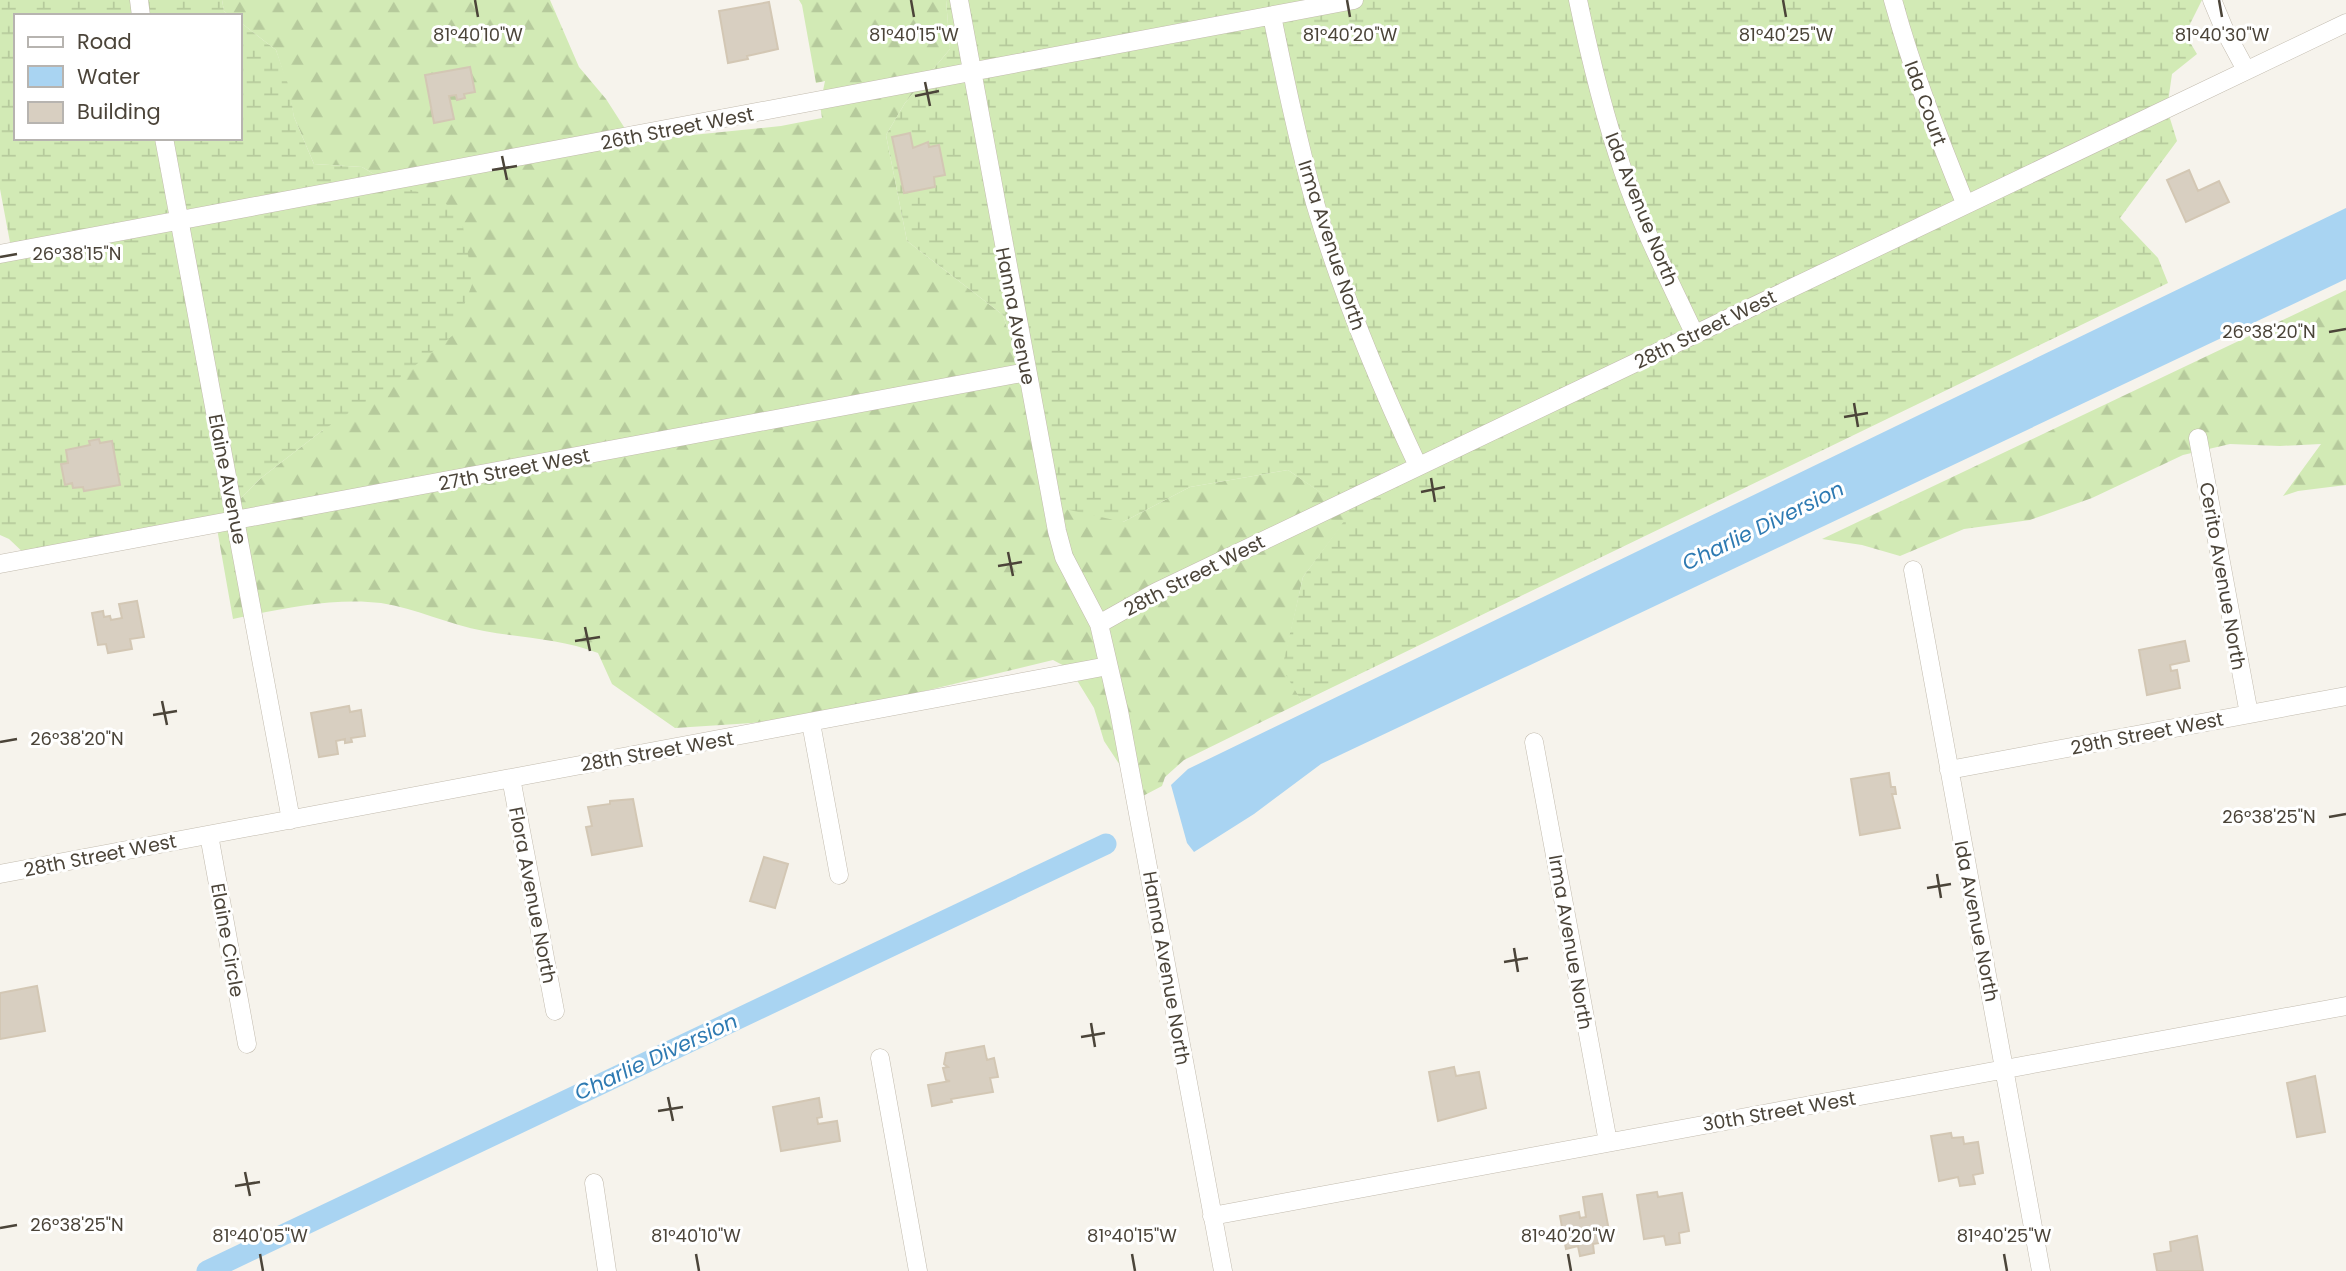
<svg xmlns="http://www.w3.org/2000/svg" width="2346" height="1271" font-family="Poppins,sans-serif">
	<defs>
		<pattern id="forest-firs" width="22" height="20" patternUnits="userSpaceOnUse" patternTransform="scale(1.75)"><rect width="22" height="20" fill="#d2eab5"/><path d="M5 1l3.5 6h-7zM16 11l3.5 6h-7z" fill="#b6ca9c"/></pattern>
		<pattern id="wetland-marsh" width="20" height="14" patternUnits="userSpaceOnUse" patternTransform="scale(1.75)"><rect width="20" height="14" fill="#d2eab5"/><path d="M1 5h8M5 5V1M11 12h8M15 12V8" fill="none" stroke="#b6ca9c"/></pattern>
	</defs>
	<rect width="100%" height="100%" fill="#f6f3ec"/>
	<path fill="url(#forest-firs)" d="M 222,0 L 550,0 L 579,67 L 606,99 L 633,141 L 781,126 L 822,118 L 820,105 L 825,81 L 816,83 L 802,5 L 799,0 L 946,0 L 950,49 L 905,103 L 886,135 L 907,241 L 1003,315 L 1024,380 L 1123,522 L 1190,487 L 1288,470 L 1351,513 L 1303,577 L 1283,667 L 1302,702 L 1184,760 L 1165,777 L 1162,786 L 1141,797 L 1104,741 L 1094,708 L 1070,669 L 1053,660 L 846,710 L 752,723 L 675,728 L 612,684 L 598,653 C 562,639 522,638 484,631 C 449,625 416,608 381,603 C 335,597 278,609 233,619 L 216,523 L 261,478 L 323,430 L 394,186 L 362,167 L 314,164 L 294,117 L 288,87 L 276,50 L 240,22 L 240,16 L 230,16 L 224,11 Z
		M 2346,290 L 2346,485 L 2298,491 L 2283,496 L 2321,444 L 2280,446 L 2230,444 L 2183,455 L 2092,498 L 2030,520 L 1964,529 L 1900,556 L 1862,545 L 1822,539 Z"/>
	<path fill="url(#wetland-marsh)" d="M 0,0 L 222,0 L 224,11 L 230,16 L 16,16 L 16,138 L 240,138 L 240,22 L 276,50 L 289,87 L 294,117 L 314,164 L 362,167 L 394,186 L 441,197 L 463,227 L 473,282 L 452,336 L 388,387 L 323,430 L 261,478 L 216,523 L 28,557 L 9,539 L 0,535 L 0,255 L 12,253 L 0,189 Z
		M 946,0 L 2202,0 L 2185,34 L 2197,54 L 2172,74 L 2167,109 L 2177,141 L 2120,218 L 2158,258 L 2168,283 L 1302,702 L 1282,668 L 1303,577 L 1350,513 L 1288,470 L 1190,487 L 1123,522 L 1056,507 L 1024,380 L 1003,315 L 907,241 L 886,135 L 905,103 L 950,49 Z"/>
	<path fill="#a9d4f2" d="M 2346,208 L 2346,279 L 1321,764 L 1254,814 L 1194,852 L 1187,843 L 1171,785 L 1188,769 Z"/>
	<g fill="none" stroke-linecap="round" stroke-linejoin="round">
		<path stroke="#a9d4f2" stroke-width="21" d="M 207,1271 L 1106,844"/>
	</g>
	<path fill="#d8cfc1" stroke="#d3c7b4" stroke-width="2" d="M 769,2 L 778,49 L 747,56 L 748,59 L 728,63 L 719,11 Z
		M 470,67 L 475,92 L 464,94 L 465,98 L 457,100 L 456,95 L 449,96 L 454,119 L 434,123 L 425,75 Z
		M 910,133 L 913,148 L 928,142 L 929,147 L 939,145 L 945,175 L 934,177 L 935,187 L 904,193 L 892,137 Z
		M 2189,170 L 2198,191 L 2219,181 L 2229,202 L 2186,222 L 2167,180 Z
		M 99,439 L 100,443 L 112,441 L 120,485 L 84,491 L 83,487 L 73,488 L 72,483 L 65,485 L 61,464 L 68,463 L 66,450 L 90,445 L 89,441 Z
		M 137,601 L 144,637 L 130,639 L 132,649 L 108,653 L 106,644 L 98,645 L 92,613 L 103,611 L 104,617 L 110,616 L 111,620 L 122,618 L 119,604 Z
		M 2185,641 L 2189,661 L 2170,665 L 2171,671 L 2177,670 L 2180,688 L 2147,695 L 2139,650 Z
		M 349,706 L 350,712 L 361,710 L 365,736 L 351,738 L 352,742 L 345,743 L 345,739 L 336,741 L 338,754 L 319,757 L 311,713 Z
		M 1889,773 L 1891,787 L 1895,787 L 1896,794 L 1892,794 L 1900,828 L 1860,835 L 1851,779 Z
		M 633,799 L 642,846 L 592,855 L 586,827 L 592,826 L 588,807 L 610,804 L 610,801 Z
		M 764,857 L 788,864 L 775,908 L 750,901 Z
		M 37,986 L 45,1031 L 0,1039 L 0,993 Z
		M 984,1046 L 987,1060 L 994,1058 L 998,1077 L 990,1078 L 993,1092 L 951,1099 L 952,1102 L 932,1106 L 928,1085 L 950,1081 L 946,1080 L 943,1068 L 948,1067 L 944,1064 L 946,1053 Z
		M 1454,1067 L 1456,1076 L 1479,1072 L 1486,1108 L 1438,1121 L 1429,1072 Z
		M 2315,1076 L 2325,1132 L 2297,1137 L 2287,1083 Z
		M 819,1098 L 822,1117 L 817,1118 L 818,1124 L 837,1121 L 840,1141 L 781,1151 L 773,1107 Z
		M 1951,1133 L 1952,1138 L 1963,1137 L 1964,1144 L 1978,1142 L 1983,1173 L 1973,1175 L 1975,1184 L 1960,1186 L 1958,1177 L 1939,1181 L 1931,1136 Z
		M 1657,1192 L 1658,1197 L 1682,1193 L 1689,1231 L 1679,1233 L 1680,1243 L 1666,1245 L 1664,1236 L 1644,1239 L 1637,1195 Z
		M 1602,1194 L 1611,1241 L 1593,1244 L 1594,1253 L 1580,1256 L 1578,1246 L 1566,1249 L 1560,1216 L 1579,1212 L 1580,1218 L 1586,1217 L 1583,1197 Z
		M 2197,1236 L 2203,1271 L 2157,1271 L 2154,1254 L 2171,1251 L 2170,1242 Z"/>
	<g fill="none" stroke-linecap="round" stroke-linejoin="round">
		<defs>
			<path id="minor" d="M 139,0 L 141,16
				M 959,0 L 1057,531 L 1064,557 L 1099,624 L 1119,711 L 1223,1271
				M 1578,0 C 1590,58 1604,115 1623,171 C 1642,227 1669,280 1694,333
				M 1893,0 C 1912,70 1938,136 1965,203
				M 2212,0 L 2225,31 L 2246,70
				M 1272,16 C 1285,79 1298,142 1315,203 C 1342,294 1378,381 1418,466
				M 164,138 L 291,820
				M 0,254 L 1354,0
				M 2198,438 L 2249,714
				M 0,564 L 1027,372
				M 1913,570 L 2041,1271
				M 1099,624 L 1156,592 L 2346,23
				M 811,723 L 839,875
				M 1534,742 L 1608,1142
				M 1949,770 L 2346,696
				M 511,778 L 555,1011
				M 209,835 L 247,1044
				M 0,874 L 1108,666
				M 880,1058 L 918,1271
				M 594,1183 L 607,1271
				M 1212,1216 L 2346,1006"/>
		</defs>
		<use href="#minor" stroke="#c2bbae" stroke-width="19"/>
		<use href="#minor" stroke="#fff" stroke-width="18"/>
	</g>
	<path fill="none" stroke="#4b4439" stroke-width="2.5" d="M 475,0 L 478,17M 911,0 L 914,17M 1347,0 L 1350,17M 1783,0 L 1786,17M 2219,0 L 2222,17M 925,82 L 930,106M 915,96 L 939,91M 502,156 L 507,180M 492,170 L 517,166M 0,257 L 17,254M 2329,332 L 2346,329M 1854,403 L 1858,427M 1844,417 L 1868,413M 1431,478 L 1435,502M 1421,492 L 1445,487M 1008,552 L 1013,576M 998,566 L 1022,562M 585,627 L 590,651M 575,641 L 600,637M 162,701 L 167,725M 153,715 L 177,711M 0,742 L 17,739M 2329,817 L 2346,814M 1937,874 L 1941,898M 1927,888 L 1951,884M 1514,948 L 1518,972M 1504,962 L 1528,958M 1091,1023 L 1095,1047M 1081,1037 L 1105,1033M 668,1097 L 673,1121M 658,1111 L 683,1107M 245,1172 L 250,1196M 235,1186 L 260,1182M 0,1228 L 17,1225M 260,1254 L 263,1271M 696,1254 L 699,1271M 1132,1254 L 1135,1271M 1568,1254 L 1571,1271M 2004,1254 L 2007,1271"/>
	<g text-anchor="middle" stroke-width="6" stroke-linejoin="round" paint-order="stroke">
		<g font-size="19" fill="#4b4439" stroke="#fff">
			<text transform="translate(1926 103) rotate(70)" y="7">Ida Court</text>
			<text transform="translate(677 128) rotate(-11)" y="7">26th Street West</text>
			<text transform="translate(1642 209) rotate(68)" y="7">Ida Avenue North</text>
			<text transform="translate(1332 245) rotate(72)" y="7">Irma Avenue North</text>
			<text transform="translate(1016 316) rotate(79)" y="7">Hanna Avenue</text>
			<text transform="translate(1705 329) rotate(-26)" y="7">28th Street West</text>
			<text transform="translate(514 469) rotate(-11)" y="7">27th Street West</text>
			<text transform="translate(228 479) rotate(79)" y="7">Elaine Avenue</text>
			<text transform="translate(1194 575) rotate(-27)" y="7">28th Street West</text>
			<text transform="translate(2223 576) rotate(80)" y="7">Cerito Avenue North</text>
			<text transform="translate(2147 733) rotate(-11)" y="7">29th Street West</text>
			<text transform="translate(657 751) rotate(-10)" y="7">28th Street West</text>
			<text transform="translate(100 855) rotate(-11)" y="7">28th Street West</text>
			<text transform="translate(533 895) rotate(79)" y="7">Flora Avenue North</text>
			<text transform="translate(1977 921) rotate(79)" y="7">Ida Avenue North</text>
			<text transform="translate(228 940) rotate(80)" y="7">Elaine Circle</text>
			<text transform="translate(1571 942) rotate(80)" y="7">Irma Avenue North</text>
			<text transform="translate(1167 968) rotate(80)" y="7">Hanna Avenue North</text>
			<text transform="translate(1779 1111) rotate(-10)" y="7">30th Street West</text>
		</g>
		<g font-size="21" font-style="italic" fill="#2e7ab2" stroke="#fff">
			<text transform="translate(1763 526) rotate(-26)" y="7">Charlie Diversion</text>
			<text transform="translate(656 1057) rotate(-25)" y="7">Charlie Diversion</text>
		</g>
	</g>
	<g font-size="18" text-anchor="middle" fill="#4b4439" stroke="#fff" stroke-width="6" stroke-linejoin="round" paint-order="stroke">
		<text x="478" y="41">81°40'10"W</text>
		<text x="914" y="41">81°40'15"W</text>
		<text x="1350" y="41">81°40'20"W</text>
		<text x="1786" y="41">81°40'25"W</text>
		<text x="2222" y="41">81°40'30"W</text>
		<text x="77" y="260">26°38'15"N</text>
		<text x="2269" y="338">26°38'20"N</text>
		<text x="77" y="745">26°38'20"N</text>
		<text x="2269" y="823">26°38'25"N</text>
		<text x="77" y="1231">26°38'25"N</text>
		<text x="260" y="1242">81°40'05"W</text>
		<text x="696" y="1242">81°40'10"W</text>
		<text x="1132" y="1242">81°40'15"W</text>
		<text x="1568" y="1242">81°40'20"W</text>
		<text x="2004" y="1242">81°40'25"W</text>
	</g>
	<rect x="14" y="14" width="228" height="126" fill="#ffffff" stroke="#b7b4b0" stroke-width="2"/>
	<rect x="28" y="37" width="35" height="10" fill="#ffffff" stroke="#b7b4b0" stroke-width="2"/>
	<text x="77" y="49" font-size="21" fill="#4b4439">Road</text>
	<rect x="28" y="66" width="35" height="21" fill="#a9d4f2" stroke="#b7b4b0" stroke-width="2"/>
	<text x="77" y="84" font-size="21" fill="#4b4439">Water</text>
	<rect x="28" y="102" width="35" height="21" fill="#d8cfc1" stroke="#b7b4b0" stroke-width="2"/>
	<text x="77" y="119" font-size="21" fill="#4b4439">Building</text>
</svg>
